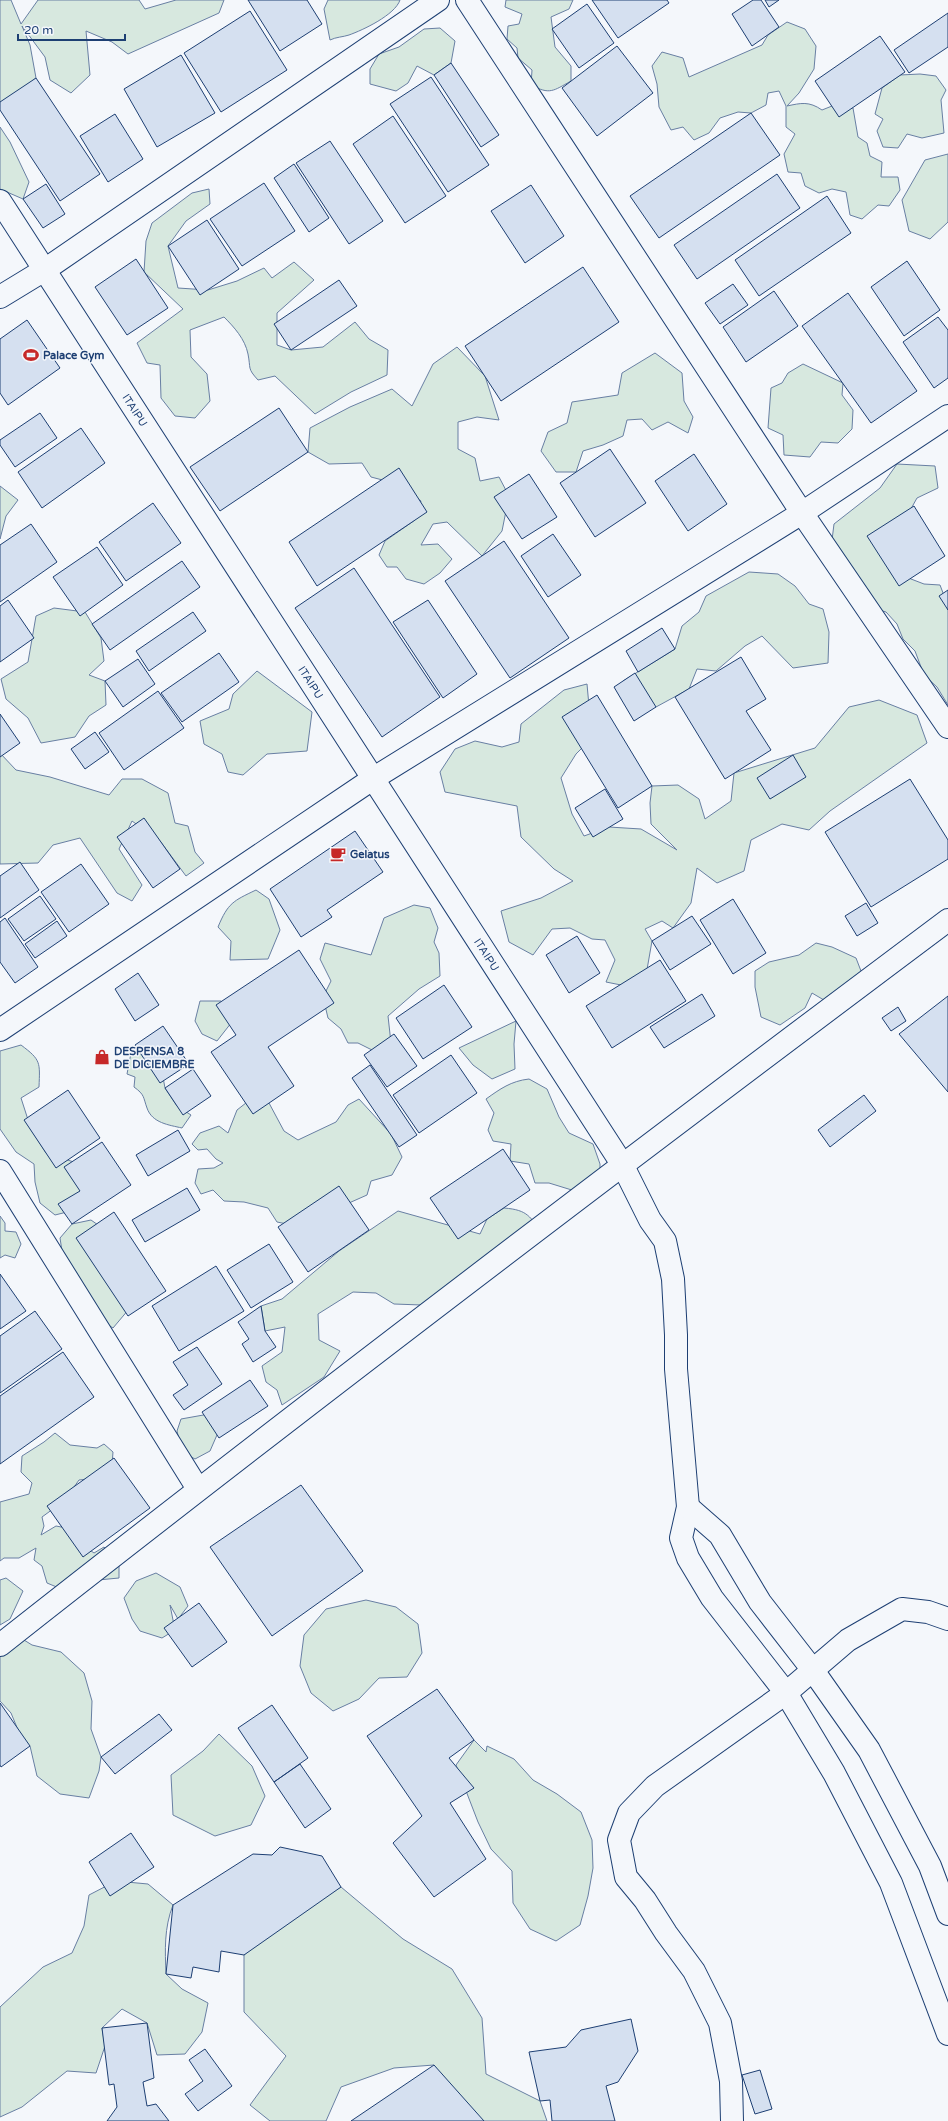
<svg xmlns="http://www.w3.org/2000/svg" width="948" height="2121" font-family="'Varela Round',sans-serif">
	<rect width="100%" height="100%" fill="#f4f7fb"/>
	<path fill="#d7e8df" stroke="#687fa3" d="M 0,0 L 11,0 L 21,24 L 38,0 L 139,0 L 145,9 L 176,0 L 224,0 L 219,13 L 128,54 L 112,42 L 86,31 L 90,75 L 71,93 L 50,80 L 45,57 L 22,26 L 30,45 L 36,78 L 0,107 Z
		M 328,0 L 400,0 C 395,15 363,30 349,35 C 343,37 336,37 330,40 L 324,9 Z
		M 506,0 L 573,0 L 569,9 L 551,17 L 555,47 L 571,66 L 571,81 C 553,91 550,95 531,85 L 532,70 L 518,58 L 517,48 L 507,39 L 508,26 L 519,24 L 522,14 L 505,7 Z
		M 787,22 L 805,29 L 816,46 L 814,69 L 799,93 L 787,106 C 801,103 809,101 822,110 L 832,106 L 853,108 L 858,137 L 867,143 L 870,156 L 882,162 L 881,177 L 898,177 L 900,190 L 889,206 L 878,205 L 862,219 L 850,215 L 846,192 L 832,189 L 819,193 L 805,186 L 801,173 L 788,172 L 784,154 L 795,134 L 786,127 L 786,106 L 779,91 L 768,93 L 766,105 L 751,113 L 738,112 L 720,118 L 709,133 L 694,140 L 683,127 L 671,130 L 659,107 L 657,84 L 652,66 L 662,52 L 683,58 L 689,77 L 762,45 L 768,35 Z
		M 440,28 L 455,41 L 451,63 L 434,75 L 417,66 L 408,83 L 396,91 L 370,84 L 370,69 L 379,54 L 399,47 L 424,29 Z
		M 920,74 L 936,76 L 946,90 L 941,100 L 944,133 L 922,138 L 907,134 L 898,148 L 883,147 L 877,131 L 883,119 L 875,114 L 882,88 L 900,75 Z
		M 0,127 L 10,142 L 29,182 L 23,199 L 0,189 Z
		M 948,154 L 948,222 L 930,239 L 909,231 L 902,200 L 925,160 Z
		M 209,189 L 210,204 L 186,221 L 168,246 L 178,288 L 208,290 L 237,281 L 264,268 L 272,278 L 294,262 L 314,280 L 277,313 L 277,345 L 291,350 L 323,347 L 355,322 L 369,339 L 388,350 L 387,375 L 351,392 L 315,414 L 275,376 L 258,380 C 247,368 251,369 248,354 C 245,339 234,327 224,317 L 190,330 L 191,357 L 207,374 L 210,401 L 195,418 L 175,416 L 161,398 L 160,365 L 147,363 L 137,343 L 183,309 L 144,272 L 146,241 L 152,223 L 192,193 Z
		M 457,347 L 485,376 L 499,420 L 477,417 L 458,422 L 458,449 L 475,458 L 480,481 L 499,477 L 509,496 L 502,531 L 482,556 L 447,522 L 433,524 L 421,545 L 438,544 L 452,559 L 440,573 L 424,584 L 406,579 L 397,567 L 387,567 L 379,555 L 385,541 L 415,520 L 421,501 L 394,483 L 371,477 L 362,463 L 329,464 L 308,452 L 310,428 L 350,407 L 392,389 L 412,406 L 433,364 Z
		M 655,353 L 682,373 L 684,401 L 693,417 L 688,433 L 668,422 L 652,430 L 642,419 L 627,420 L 623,436 L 603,445 L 583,451 L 576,472 L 556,472 L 541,451 L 548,432 L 567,423 L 572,402 L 618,395 L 622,373 Z
		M 803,364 L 843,383 L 842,395 L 853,410 L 852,429 L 838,443 L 821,442 L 810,457 L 784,455 L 783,435 L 768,428 L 771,388 L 782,383 L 788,373 Z
		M 897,464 L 935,466 L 938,488 L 917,498 L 903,523 L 898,574 L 924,584 L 940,585 L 948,606 L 948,705 L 937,687 L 924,675 L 915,651 L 903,639 L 897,624 L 886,612 L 873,608 L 830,556 L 834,524 L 880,488 Z
		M 0,486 L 18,500 L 6,516 L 0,539 Z
		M 749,572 L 778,574 L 795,586 L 809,604 L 823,609 L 829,632 L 828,663 L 793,668 L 762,636 L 745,646 L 716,671 L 697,669 L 689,689 L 656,707 L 625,705 L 623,681 L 675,649 L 682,626 L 699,612 L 706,596 Z
		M 54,608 L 85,612 L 101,638 L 104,661 L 89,675 L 105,681 L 106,705 L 89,716 L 75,737 L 41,743 L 28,718 L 6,699 L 1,679 L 28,662 L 36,616 Z
		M 257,671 L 312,712 L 307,751 L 267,754 L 243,775 L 228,772 L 222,754 L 204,744 L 200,721 L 229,709 L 233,694 Z
		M 587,684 L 591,728 L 589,741 L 576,754 L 561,778 L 572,814 L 584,836 L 609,827 L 641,829 L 677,850 L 651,824 L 650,803 L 652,786 L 678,785 L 699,799 L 705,819 L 731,801 L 734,773 L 815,748 L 849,707 L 879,700 L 917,715 L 927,743 L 830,811 L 809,830 L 782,824 L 751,840 L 744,871 L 717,883 L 697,868 L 691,903 L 673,928 L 662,921 L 645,929 L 652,941 L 645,981 L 621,985 L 606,982 L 615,960 L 605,940 L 592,939 L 570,928 L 552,929 L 533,955 L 509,942 L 501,911 L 541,898 L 573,881 L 554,869 L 521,837 L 517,806 L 445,792 L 440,772 L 455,749 L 475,741 L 502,747 L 519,742 L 521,724 L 564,690 Z
		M 0,753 L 16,770 L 50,777 L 109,795 L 122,779 L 142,779 L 168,793 L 175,823 L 188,826 L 195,852 L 204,863 L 186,876 L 160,841 L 132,821 L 119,849 L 142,885 L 132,901 L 117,893 L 80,838 L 53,845 L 38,863 L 0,864 Z
		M 256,890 L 269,899 L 280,930 L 268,959 L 230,960 L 231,941 L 218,927 C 228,903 233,901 256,890 Z
		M 414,905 L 430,908 L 438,928 L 434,942 L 439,953 L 440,976 L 419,989 L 388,1016 L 391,1043 L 372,1050 L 358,1043 L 348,1043 L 341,1029 L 328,1018 L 323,997 L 331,981 L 320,959 L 325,943 L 371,955 L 384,918 Z
		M 816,943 L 832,947 L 856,958 L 866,984 L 829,1003 L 812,993 L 805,1008 L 780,1025 L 761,1017 L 755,987 L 755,971 L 769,962 L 799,955 Z
		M 200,1001 L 221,1001 L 235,1018 L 217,1041 L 202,1034 L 195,1021 Z
		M 516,1021 L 514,1044 L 515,1069 L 492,1079 L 473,1065 L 459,1048 Z
		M 21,1045 C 41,1060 40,1062 39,1087 L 21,1098 L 31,1129 L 46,1153 L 83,1165 L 91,1188 L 75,1210 L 55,1215 L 40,1203 L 35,1182 L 34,1164 L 16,1152 L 0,1129 L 0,1051 Z
		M 140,1052 L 162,1072 L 165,1088 L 177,1106 L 191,1115 L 182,1128 C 169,1125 152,1123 147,1108 C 143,1097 145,1095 134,1087 L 135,1077 L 127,1074 L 131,1053 Z
		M 529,1079 L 547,1089 L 559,1117 L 569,1133 L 593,1144 L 600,1164 L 600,1188 L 588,1195 L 549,1183 L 535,1183 L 529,1164 L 510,1161 L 511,1144 L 493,1141 L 488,1130 L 494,1113 L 486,1099 C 500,1089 511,1081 529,1079 Z
		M 251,1099 L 269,1103 L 284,1131 L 298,1140 L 336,1122 L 348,1105 L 359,1099 L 391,1134 L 402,1157 L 392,1175 L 371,1181 L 367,1195 L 297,1226 L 277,1222 L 268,1208 L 244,1202 L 224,1201 L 213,1190 L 201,1194 L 195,1183 L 198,1169 L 214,1168 L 223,1163 L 216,1159 L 207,1149 L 198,1150 L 192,1144 L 200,1133 L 219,1126 L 228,1133 L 237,1110 Z
		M 504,1208 C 529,1210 529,1217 544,1234 L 449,1306 L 394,1304 L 376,1293 L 353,1292 L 318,1314 L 319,1340 L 340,1351 L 324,1377 L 282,1405 L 277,1390 L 266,1382 L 262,1366 L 282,1352 L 285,1327 L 265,1331 L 261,1306 L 282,1299 L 339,1251 L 398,1211 L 480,1234 L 487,1219 Z
		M 0,1216 L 5,1223 L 5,1231 L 16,1232 L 21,1244 L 15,1258 L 5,1255 L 0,1258 Z
		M 91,1220 L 108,1232 L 129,1309 L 113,1328 L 93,1315 L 62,1251 L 60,1238 L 72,1224 Z
		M 209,1414 L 220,1428 L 210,1451 L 195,1459 L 182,1452 L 177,1431 L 181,1419 Z
		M 55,1433 L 70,1445 L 97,1448 L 104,1444 L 113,1452 L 112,1465 L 97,1478 L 79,1480 L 64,1501 L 42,1517 L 44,1526 L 41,1535 L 56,1526 L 72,1529 L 87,1548 L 94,1553 L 104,1547 L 119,1563 L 119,1578 L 98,1580 L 76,1595 L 47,1583 L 42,1566 L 34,1560 L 36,1548 L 19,1558 L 4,1558 L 0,1561 L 0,1502 L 29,1494 L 32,1483 L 21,1472 L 22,1456 L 44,1442 Z
		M 156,1573 L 180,1587 L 188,1606 L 178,1619 L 170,1605 L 175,1630 L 162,1638 L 140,1631 L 132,1619 L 124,1598 L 136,1581 Z
		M 6,1578 L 23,1591 L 10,1619 L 0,1625 L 0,1580 Z
		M 366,1600 L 396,1607 L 418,1624 L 422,1653 L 407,1677 L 379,1678 L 359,1699 L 333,1711 L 311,1693 L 300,1666 L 304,1635 L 326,1609 Z
		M 8,1630 L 32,1645 L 61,1652 L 84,1673 L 92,1701 L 91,1729 L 101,1757 L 99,1771 L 89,1798 L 60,1794 L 37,1776 L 30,1746 L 23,1742 L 11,1713 L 0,1701 L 0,1638 Z
		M 219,1734 L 252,1766 L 265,1796 L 251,1825 L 215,1836 L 173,1815 L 171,1775 L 203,1751 Z
		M 474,1740 L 486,1752 L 487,1746 L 514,1759 L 533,1780 L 557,1794 L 581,1812 L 592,1840 L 593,1868 L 588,1896 L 580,1925 L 556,1941 L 530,1929 L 513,1903 L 512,1871 L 491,1849 L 478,1822 L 456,1765 Z
		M 116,1881 L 148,1884 L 173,1905 C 164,1928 165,1950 166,1974 L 182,1989 L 208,2003 L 202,2032 L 185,2054 L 157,2055 L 147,2023 L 122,2009 L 102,2028 L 105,2046 L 96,2073 L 67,2071 L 22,2107 L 0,2117 L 0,2007 L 43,1967 L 72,1953 L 84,1926 L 89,1895 Z
		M 341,1887 L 403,1939 L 452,1969 L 482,2018 L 486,2074 L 540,2101 L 547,2121 L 480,2121 L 468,2112 L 434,2065 L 394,2068 L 341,2087 L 326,2121 L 270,2121 L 250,2105 L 286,2056 L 244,2012 L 244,1955 L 290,1915 Z"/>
	<path fill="#d5e0f0" stroke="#1d3f73" d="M 248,0 L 307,0 L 322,24 L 280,51 Z
		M 592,0 L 667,0 L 669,3 L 618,38 Z
		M 753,0 L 761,0 L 779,27 L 752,46 L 732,14 Z
		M 765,0 L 779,0 L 769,7 Z
		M 587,4 L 614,43 L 579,68 L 552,29 Z
		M 250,11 L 287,70 L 221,112 L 184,53 Z
		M 948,13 L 948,47 L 909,73 L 894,50 Z
		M 880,36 L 905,72 L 839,117 L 815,81 Z
		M 617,46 L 653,93 L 597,136 L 562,88 Z
		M 181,55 L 215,113 L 157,147 L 124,89 Z
		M 451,63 L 499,135 L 481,147 L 434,75 Z
		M 431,77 L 489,165 L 448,192 L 390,104 Z
		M 36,78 L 100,174 L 60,201 L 0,110 L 0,102 Z
		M 751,113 L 780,155 L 659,238 L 630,196 Z
		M 115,114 L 143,159 L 108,182 L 80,136 Z
		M 393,116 L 446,196 L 405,223 L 353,144 Z
		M 330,141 L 383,221 L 349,244 L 296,163 Z
		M 294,164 L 329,218 L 309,232 L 274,178 Z
		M 777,174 L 800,208 L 697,279 L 674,245 Z
		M 264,183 L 295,231 L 242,266 L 210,219 Z
		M 46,184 L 65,214 L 43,228 L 23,199 Z
		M 531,185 L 564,236 L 525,263 L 491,211 Z
		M 827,196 L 851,233 L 759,296 L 735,260 Z
		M 207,220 L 239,269 L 200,295 L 168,246 Z
		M 136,259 L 168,308 L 127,335 L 95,287 Z
		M 907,261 L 940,310 L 904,336 L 871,287 Z
		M 583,267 L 619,322 L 501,401 L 465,346 Z
		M 339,280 L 357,306 L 291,350 L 274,324 Z
		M 733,284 L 748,305 L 720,324 L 705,303 Z
		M 774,291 L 798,326 L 746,362 L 723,327 Z
		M 848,293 L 917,391 L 871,423 L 802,326 Z
		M 938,317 L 948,330 L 948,378 L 934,388 L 903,342 Z
		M 27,320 L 60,368 L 8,405 L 0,393 L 0,339 Z
		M 279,408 L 308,452 L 220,511 L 190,467 Z
		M 40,413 L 57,438 L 15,467 L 0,445 L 0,440 Z
		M 81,428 L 105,463 L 42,508 L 18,472 Z
		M 610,449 L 646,503 L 595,537 L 560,483 Z
		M 694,454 L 727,504 L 688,531 L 655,481 Z
		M 399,468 L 427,512 L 317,586 L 289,542 Z
		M 529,474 L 557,517 L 522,539 L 494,497 Z
		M 153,503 L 181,543 L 126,581 L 99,542 Z
		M 914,506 L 945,556 L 899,586 L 867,536 Z
		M 31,524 L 57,562 L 0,602 L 0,545 Z
		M 553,534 L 581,575 L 548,597 L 521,556 Z
		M 504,541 L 569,638 L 510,678 L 445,581 Z
		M 97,547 L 123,585 L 80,616 L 53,577 Z
		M 182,561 L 200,587 L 110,650 L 92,624 Z
		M 354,568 L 440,697 L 382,737 L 295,608 Z
		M 948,590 L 948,610 L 939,596 Z
		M 8,600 L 34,638 L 0,662 L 0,606 Z
		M 428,600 L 477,674 L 443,698 L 393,622 Z
		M 193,612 L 206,631 L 149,671 L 136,651 Z
		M 662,628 L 675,649 L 638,672 L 626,651 Z
		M 219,653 L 239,682 L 182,722 L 161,693 Z
		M 741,657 L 766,699 L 746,711 L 771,750 L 725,779 L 675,697 Z
		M 138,659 L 155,684 L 123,707 L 105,681 Z
		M 635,673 L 656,707 L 634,721 L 614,687 Z
		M 158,691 L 184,728 L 124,770 L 99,733 Z
		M 597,695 L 652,786 L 618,808 L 562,717 Z
		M 0,714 L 20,743 L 0,757 Z
		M 95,732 L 109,752 L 85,769 L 71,749 Z
		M 793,755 L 806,777 L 770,799 L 757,778 Z
		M 910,779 L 948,840 L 948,859 L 871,907 L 825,832 Z
		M 605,789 L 623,819 L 593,837 L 575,808 Z
		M 144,818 L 180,869 L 153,888 L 117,837 Z
		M 355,831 L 383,872 L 327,910 L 332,917 L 301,937 L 270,889 Z
		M 20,862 L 39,890 L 0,918 L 0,876 Z
		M 81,864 L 109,904 L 69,932 L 41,892 Z
		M 40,896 L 56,919 L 24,941 L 8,919 Z
		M 733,899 L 766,953 L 733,974 L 700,920 Z
		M 866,903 L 878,923 L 857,936 L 845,916 Z
		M 692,916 L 711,944 L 670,970 L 652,941 Z
		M 5,918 L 38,967 L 15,983 L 0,962 L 0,922 Z
		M 57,921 L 67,936 L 35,958 L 25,944 Z
		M 577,936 L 600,973 L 569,993 L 546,955 Z
		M 299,950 L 334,1003 L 268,1047 L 294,1086 L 253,1114 L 211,1052 L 236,1035 L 216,1005 Z
		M 660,960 L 686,1001 L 612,1048 L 586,1006 Z
		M 138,973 L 159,1005 L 135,1021 L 115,989 Z
		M 444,985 L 472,1027 L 423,1059 L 396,1018 Z
		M 702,994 L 715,1016 L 664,1048 L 650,1027 Z
		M 948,996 L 948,1092 L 899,1034 Z
		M 898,1007 L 906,1021 L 891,1031 L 882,1018 Z
		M 163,1026 L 189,1064 L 160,1083 L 135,1045 Z
		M 394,1034 L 417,1066 L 387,1087 L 364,1055 Z
		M 451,1055 L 477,1093 L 419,1133 L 393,1095 Z
		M 370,1065 L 417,1135 L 399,1147 L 352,1078 Z
		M 193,1069 L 211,1096 L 183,1115 L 165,1088 Z
		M 68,1090 L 100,1138 L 56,1168 L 24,1120 Z
		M 864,1095 L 876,1111 L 830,1147 L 818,1130 Z
		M 178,1130 L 190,1151 L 148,1176 L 136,1155 Z
		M 102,1142 L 131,1185 L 72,1224 L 58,1204 L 80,1191 L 64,1167 Z
		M 503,1149 L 530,1190 L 458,1239 L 430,1198 Z
		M 339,1186 L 369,1230 L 308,1272 L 278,1227 Z
		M 187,1188 L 200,1210 L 145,1242 L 132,1220 Z
		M 114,1212 L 166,1291 L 128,1316 L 76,1238 Z
		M 269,1244 L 293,1282 L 251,1308 L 227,1270 Z
		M 216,1266 L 244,1311 L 179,1351 L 152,1306 Z
		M 0,1274 L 26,1311 L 0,1329 Z
		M 261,1306 L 265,1331 L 276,1347 L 253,1362 L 242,1344 L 249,1339 L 238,1322 Z
		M 35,1311 L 62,1349 L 0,1393 L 0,1336 Z
		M 197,1347 L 222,1384 L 184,1410 L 173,1395 L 188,1385 L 173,1362 Z
		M 63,1352 L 94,1397 L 0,1464 L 0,1396 Z
		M 250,1380 L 268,1406 L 219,1438 L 202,1412 Z
		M 114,1458 L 150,1508 L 83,1557 L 47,1506 Z
		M 301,1485 L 363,1571 L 272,1636 L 210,1547 Z
		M 199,1603 L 227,1642 L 192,1667 L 164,1628 Z
		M 437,1689 L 474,1740 L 449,1758 L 474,1788 L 450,1803 L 486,1859 L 434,1897 L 393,1843 L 422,1816 L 367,1736 Z
		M 0,1703 L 30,1746 L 1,1767 L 0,1765 Z
		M 272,1705 L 308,1758 L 274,1782 L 238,1728 Z
		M 159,1714 L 172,1730 L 115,1774 L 101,1757 Z
		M 300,1764 L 331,1809 L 305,1828 L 274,1782 Z
		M 131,1833 L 154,1867 L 110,1896 L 89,1862 Z
		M 280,1847 L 322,1856 L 341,1887 L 244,1955 L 221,1951 L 219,1972 L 193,1967 L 191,1978 L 166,1974 L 173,1905 L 253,1854 L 272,1855 Z
		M 631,2019 L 638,2051 L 618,2082 L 606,2086 L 615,2121 L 552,2121 L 550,2100 L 540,2101 L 529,2052 L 566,2047 L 581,2030 Z
		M 147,2023 L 154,2078 L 143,2082 L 147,2106 L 156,2104 L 169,2121 L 107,2121 L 117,2107 L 114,2084 L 109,2085 L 102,2028 Z
		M 205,2049 L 232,2086 L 198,2111 L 185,2094 L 203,2081 L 189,2060 Z
		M 434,2065 L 484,2121 L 351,2121 Z
		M 760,2070 L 772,2109 L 755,2114 L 742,2075 Z"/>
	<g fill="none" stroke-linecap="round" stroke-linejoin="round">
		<defs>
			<g id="street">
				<path d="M 467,0 L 802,513 L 948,727"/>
				<path id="s1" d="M 0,201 L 622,1164 L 650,1220 L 665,1241 L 673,1279 L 676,1335 L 676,1369 L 688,1507 L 681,1538 L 688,1558 L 712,1598 L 786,1693 L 834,1773 L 891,1883 L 948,2034"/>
				<path d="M 0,297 L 46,269 L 438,0"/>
				<path d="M 0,1030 L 374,778 L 802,513 L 948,416"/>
				<path d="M 0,1171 L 198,1489"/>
				<path d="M 688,1507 L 720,1535 L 760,1602 L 812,1669 L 869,1750 L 930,1866 L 948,1914"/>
				<path d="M 0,1645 C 312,1399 629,1159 948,920"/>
				<path d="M 732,2121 L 731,2081 L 720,2023 L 694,1971 L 666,1933 L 645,1900 L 626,1877 L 619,1840 L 629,1813 L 655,1786 L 786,1693 L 848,1640 L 902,1609 L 928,1612 L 948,1619"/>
			</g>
		</defs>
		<use href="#street" stroke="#1d3f73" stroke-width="24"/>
		<use href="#street" stroke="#f4f7fb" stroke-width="22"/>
	</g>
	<defs>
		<symbol id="stadium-bare" viewBox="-9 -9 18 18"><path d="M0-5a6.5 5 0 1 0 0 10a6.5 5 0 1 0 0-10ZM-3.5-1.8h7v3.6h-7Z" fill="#c62828" stroke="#f4f7fb" stroke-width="2.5" paint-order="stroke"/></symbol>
		<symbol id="cafe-bare" viewBox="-9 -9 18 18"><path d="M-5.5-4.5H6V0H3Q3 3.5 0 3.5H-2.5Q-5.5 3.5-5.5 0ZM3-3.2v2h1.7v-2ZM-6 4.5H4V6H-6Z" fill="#c62828" stroke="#f4f7fb" stroke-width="2.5" paint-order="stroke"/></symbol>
		<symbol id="shop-bare" viewBox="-9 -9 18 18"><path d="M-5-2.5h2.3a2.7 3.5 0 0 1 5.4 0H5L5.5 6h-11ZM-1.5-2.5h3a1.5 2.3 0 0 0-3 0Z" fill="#c62828" stroke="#f4f7fb" stroke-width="2.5" paint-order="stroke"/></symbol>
	</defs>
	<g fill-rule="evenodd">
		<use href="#stadium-bare" x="20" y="344" width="22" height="22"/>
		<use href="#cafe-bare" x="327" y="843" width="22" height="22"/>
		<use href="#shop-bare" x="91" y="1046" width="22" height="22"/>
	</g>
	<g text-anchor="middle" stroke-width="3" stroke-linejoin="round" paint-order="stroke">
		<g font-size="11" font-weight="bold" fill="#1d3f73" stroke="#f4f7fb" text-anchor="start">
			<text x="43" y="359">Palace Gym</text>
			<text x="350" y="858">Gelatus</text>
			<text x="114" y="1055">DESPENSA 8<tspan x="114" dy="13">DE DICIEMBRE</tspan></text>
		</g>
		<g font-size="11" fill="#1d3f73" stroke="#f4f7fb">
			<text dy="4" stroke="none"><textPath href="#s1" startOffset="249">ITAIPU</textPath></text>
			<text dy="4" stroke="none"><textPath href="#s1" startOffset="573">ITAIPU</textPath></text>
			<text dy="4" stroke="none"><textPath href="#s1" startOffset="897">ITAIPU</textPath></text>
		</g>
	</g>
	<path d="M18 34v6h107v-6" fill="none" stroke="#1d3f73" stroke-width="2"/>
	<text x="24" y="34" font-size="12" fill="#1d3f73" stroke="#f4f7fb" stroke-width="3" paint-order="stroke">20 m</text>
</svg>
